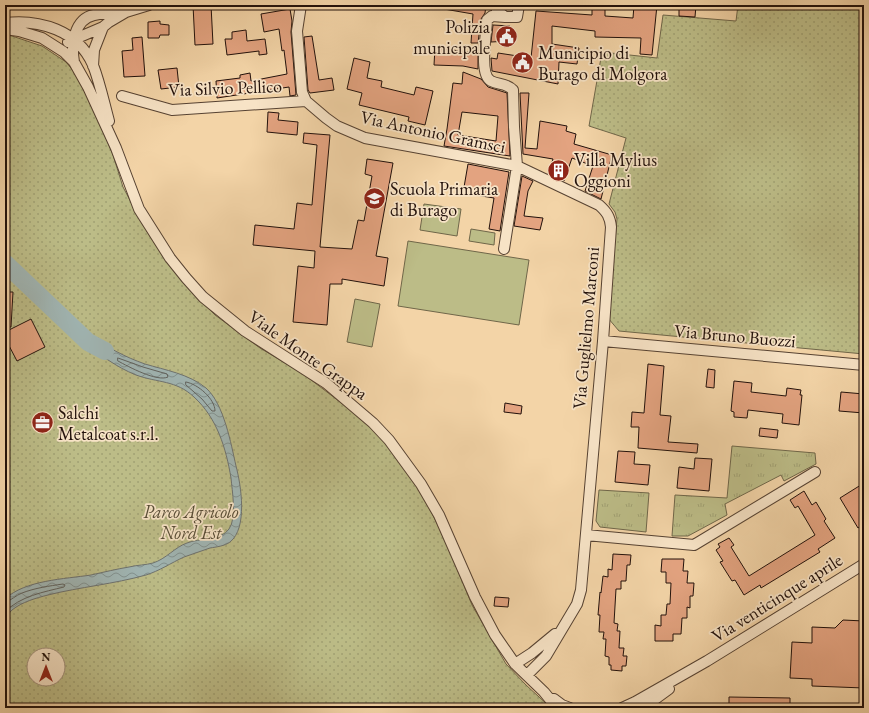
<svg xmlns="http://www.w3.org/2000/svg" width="869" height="713" font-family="'EB Garamond',serif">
	<defs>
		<pattern id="grass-tufts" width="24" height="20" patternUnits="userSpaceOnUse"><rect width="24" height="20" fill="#bcbc87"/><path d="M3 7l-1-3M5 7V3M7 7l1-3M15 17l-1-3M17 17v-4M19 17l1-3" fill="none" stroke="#a1a173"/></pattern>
		<pattern id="park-dots" width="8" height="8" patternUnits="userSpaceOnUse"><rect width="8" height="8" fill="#bcbc87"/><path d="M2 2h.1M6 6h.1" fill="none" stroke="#a1a173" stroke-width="1.8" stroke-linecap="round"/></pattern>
		<pattern id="water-waves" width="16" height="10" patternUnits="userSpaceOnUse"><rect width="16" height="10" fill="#a0b5b3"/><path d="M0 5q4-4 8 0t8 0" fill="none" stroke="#829290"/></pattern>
	</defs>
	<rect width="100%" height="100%" fill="#f3d4a7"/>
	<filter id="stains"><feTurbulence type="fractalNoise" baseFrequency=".005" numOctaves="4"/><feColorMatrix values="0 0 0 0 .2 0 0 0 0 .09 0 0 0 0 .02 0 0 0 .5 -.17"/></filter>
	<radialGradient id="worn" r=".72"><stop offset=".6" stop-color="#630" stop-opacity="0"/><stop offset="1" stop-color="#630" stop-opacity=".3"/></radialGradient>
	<path fill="url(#grass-tufts)" stroke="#6f6649" d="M 732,446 L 815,453 L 816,464 L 784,481 L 781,475 L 725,504 L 727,515 L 688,536 L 672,536 L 675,495 L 727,498 Z
		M 599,490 L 649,493 L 646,532 L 600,527 L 596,521 Z"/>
	<path fill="url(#park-dots)" stroke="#6f6649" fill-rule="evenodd" d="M 738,5 L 864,5 L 864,354 L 619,331 L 608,318 L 617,219 L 615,212 L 609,204 L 626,138 L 589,126 L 602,52 L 657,58 L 663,15 L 736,21 Z
		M 5,35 L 12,36 L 42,46 L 66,62 L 80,79 L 89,96 L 113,155 L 123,187 L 143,225 L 157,247 L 192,292 L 215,315 L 260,348 L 302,373 L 348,408 L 361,417 L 384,441 L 422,494 L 444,537 L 472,605 L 506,664 L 526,685 L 551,708 L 5,708 ZM 34,655 L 58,655 L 58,679 L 34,679 Z"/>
	<path fill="#bcbc87" stroke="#6f6649" d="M 424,204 L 461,209 L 457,236 L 420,230 Z
		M 471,229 L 495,233 L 494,245 L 469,241 Z
		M 408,241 L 529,260 L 519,325 L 398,306 Z
		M 355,299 L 380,304 L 372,347 L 347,342 Z"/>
	<path fill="url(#water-waves)" stroke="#6e7370" d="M 89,334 C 106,347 125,357 145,364 C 165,370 189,374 206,388 C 224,404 231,444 236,466 C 241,485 248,528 230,542 C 225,546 216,547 210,548 C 201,551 193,554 184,557 C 171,563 159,571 146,575 C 114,584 80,587 48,595 C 36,598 22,602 12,610 C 9,613 7,616 5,620 L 5,599 C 25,580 65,579 91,575 C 104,572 117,569 129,567 C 137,565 146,565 153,563 C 166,559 175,547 187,543 C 199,538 221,541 229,529 C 237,518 232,490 231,478 C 226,448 217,418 194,397 C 176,380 158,383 136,375 C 116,367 99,354 82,341 Z"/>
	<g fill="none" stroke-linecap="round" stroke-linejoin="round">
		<path stroke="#61635f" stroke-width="1" d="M 118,358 L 143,367 L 167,374 L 168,377 C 157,382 129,367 118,361 Z
			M 186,382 C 198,384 215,399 215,411 L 212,411 L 202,399 L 186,385 Z
			M 5,602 C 11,601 16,595 22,593 C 35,588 49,586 63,584 L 65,585 L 64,587 C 44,592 20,596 5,612"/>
		<path stroke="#a0b5b3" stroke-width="18" d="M 5,263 L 88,342 L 105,351"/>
	</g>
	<path fill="#e3a380" stroke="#22110b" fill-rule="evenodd" d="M 193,5 L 211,5 L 213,44 L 195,45 Z
		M 445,5 L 486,5 L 485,13 L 481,19 L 478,43 L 471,43 L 473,14 L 444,9 Z
		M 592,5 L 605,5 L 605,16 L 633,18 L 634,5 L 657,5 L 652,55 L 640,54 L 641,38 L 595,37 L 595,31 L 552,26 L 552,44 L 579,48 L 577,64 L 559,62 L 558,84 L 492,71 L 491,58 L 497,59 L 498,53 L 531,58 L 536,11 L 592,15 Z
		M 679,5 L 696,5 L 695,17 L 679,16 Z
		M 290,9 L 292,21 L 291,32 L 296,95 L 290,96 L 289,87 L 217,98 L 216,81 L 240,78 L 240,75 L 250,73 L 251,81 L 287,74 L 284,50 L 282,51 L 279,29 L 264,32 L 261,14 Z
		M 160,21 L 160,24 L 169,25 L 169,35 L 160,35 L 159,38 L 148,38 L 148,22 Z
		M 493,25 L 510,26 L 509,41 L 491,42 Z
		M 246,30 L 247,41 L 265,39 L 267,54 L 259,55 L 259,51 L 227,55 L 225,39 L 232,39 L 232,32 Z
		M 312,36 L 319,80 L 332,78 L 334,90 L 310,93 L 308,90 L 304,37 Z
		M 142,37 L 145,76 L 124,77 L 122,51 L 133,50 L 132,38 Z
		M 435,48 L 470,52 L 470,49 L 478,50 L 478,69 L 463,66 L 434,65 Z
		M 354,58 L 370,62 L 367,78 L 382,81 L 381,87 L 414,95 L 416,87 L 433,91 L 425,125 L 408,121 L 409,117 L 359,105 L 362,93 L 347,89 Z
		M 177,68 L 179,87 L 161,89 L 158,70 Z
		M 463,72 L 481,79 L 488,87 L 507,93 L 510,156 L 444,146 L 447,129 L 453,83 L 462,84 ZM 462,112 L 498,116 L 496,141 L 458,135 Z
		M 520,93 L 529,93 L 525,148 L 537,149 L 540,121 L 567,126 L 566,131 L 576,134 L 574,144 L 612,155 L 601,199 L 585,191 L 593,166 L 572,158 L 564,181 L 548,174 L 553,159 L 523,154 Z
		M 268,112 L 279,113 L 278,120 L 298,122 L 297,135 L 267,132 Z
		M 304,133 L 330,135 L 320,247 L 352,249 L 358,220 L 364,221 L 372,176 L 365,174 L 367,159 L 393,163 L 376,256 L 388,258 L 384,286 L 342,279 L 342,284 L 330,284 L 327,325 L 293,322 L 298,266 L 314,268 L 315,251 L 253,245 L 255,225 L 294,229 L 297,203 L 312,205 L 317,145 L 303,143 Z
		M 468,164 L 509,172 L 500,231 L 489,229 L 494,198 L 463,193 Z
		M 522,176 L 533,181 L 528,191 L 524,216 L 543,218 L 540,230 L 514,226 Z
		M 5,292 L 13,292 L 11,327 L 5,327 Z
		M 31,319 L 45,347 L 17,361 L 5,338 L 5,332 Z
		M 648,364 L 664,366 L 660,415 L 671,416 L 668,442 L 698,444 L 697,453 L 638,448 L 639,427 L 631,427 L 632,412 L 644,413 Z
		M 708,369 L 715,370 L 714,388 L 706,387 Z
		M 734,381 L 752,383 L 751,392 L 786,396 L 787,388 L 801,390 L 800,395 L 802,395 L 799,425 L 782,423 L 783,414 L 748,410 L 747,418 L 734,417 L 734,412 L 731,411 Z
		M 841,392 L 864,394 L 864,413 L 839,411 Z
		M 505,403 L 522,406 L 521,414 L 504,412 Z
		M 760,428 L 778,430 L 777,438 L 759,436 Z
		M 618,451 L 635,452 L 634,464 L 650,465 L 648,485 L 615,482 Z
		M 695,458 L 712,459 L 709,491 L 677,488 L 679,467 L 694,469 Z
		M 864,483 L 864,524 L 858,528 L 840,498 Z
		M 804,491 L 812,505 L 816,502 L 826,519 L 824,521 L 835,538 L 818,549 L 820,552 L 761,588 L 760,585 L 744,595 L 735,580 L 732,581 L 720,562 L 723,561 L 716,550 L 720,547 L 718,544 L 729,538 L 734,545 L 731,547 L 749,576 L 815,535 L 798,506 L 795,508 L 790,500 Z
		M 613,554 L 631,555 L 630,565 L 627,565 L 626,581 L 621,581 L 621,589 L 616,589 L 614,623 L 618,624 L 617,631 L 620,631 L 619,648 L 624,648 L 623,656 L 627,656 L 626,666 L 622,666 L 622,671 L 611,670 L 611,665 L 609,665 L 609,657 L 605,656 L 606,639 L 603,639 L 604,632 L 599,632 L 600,615 L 598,615 L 600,592 L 601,593 L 603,576 L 608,577 L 608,569 L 612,570 Z
		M 662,559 L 684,559 L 683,571 L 688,571 L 687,583 L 694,583 L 693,596 L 690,596 L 690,608 L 687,607 L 687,618 L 682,618 L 681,634 L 673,634 L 673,641 L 655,641 L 655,625 L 661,626 L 661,615 L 666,615 L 667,604 L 670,604 L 671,583 L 666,583 L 666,572 L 661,572 Z
		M 495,597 L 509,598 L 508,607 L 494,606 Z
		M 843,620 L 864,621 L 864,688 L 812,686 L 812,679 L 790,678 L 792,642 L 812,643 L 812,627 L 835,628 Z
		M 729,697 L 790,698 L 790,708 L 729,708 Z"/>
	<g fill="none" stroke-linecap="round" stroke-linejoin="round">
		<defs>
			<path id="minor" d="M 301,5 L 297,31 L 302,92 L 306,101 L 326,118 L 337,126 L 365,138 L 517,166 L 599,205 C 607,212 610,217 611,227 L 603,341 L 581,590 L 577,604 L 546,656 L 527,675
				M 496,5 L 497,10 L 505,17
				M 5,23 C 39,19 78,30 93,65 C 100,83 104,103 109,121
				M 5,29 L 19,31 L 42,38 L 64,52 L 74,62 L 88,87 L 116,148 L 139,209 L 170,258 L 186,278 L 203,297 L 245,331 L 326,383 L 373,423 L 389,440 L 421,484 L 439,515 L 475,597 L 495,635 L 515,664 L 544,692 L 557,708
				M 68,42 L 103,27 L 109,22 L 126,12 L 149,5
				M 74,62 C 71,45 74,19 94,15 C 103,13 113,13 122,13
				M 93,66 L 94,50 L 103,27
				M 122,96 L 172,110 L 306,101
				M 504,249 L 517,166 L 514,127 L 513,90 C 507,83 499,85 491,81 C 478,74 487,33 487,20 L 492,16 L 505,17 L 517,17 L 519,5
				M 603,341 L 864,365
				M 586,535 L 694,545 L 815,472
				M 515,664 L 532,653 L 555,634
				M 554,699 L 562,705 L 570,708
				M 622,708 L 635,702 L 707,661 L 864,564
				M 643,708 L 669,689"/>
		</defs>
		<use href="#minor" stroke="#564232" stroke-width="12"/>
		<use href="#minor" stroke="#f7e3c6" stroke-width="10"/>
	</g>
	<defs>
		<symbol id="civic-disc" viewBox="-11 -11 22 22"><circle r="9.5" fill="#8f2418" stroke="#f7e3c6"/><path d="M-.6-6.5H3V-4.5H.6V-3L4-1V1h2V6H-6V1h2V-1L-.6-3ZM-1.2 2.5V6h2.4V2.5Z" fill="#fff"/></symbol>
		<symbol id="building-disc" viewBox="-11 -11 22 22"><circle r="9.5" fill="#8f2418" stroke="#f7e3c6"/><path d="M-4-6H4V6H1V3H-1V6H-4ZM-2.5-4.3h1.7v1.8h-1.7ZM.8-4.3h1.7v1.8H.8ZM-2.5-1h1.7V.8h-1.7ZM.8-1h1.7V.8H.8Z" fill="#fff"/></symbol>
		<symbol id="school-disc" viewBox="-11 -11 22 22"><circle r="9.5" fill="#8f2418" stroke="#f7e3c6"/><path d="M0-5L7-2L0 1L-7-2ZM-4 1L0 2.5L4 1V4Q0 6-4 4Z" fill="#fff"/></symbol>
		<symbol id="office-disc" viewBox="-11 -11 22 22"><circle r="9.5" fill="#8f2418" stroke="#f7e3c6"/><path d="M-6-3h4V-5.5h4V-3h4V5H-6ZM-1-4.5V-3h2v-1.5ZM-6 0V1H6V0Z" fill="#fff"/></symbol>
	</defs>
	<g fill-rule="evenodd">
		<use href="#civic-disc" x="494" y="24" width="25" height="25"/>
		<use href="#civic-disc" x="510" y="50" width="25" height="25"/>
		<use href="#building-disc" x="546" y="158" width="25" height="25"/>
		<use href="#school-disc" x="362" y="186" width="25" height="25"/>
		<use href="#office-disc" x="30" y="410" width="25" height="25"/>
	</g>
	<g text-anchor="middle" stroke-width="3.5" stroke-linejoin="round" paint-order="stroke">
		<g font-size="18" fill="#22110b" stroke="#f7e3c6" text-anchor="start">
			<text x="490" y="33" text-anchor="end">Polizia<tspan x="490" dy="21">municipale</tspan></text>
			<text x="538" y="59">Municipio di<tspan x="538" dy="21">Burago di Molgora</tspan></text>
			<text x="574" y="166">Villa Mylius<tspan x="574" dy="21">Oggioni</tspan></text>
			<text x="390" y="195">Scuola Primaria<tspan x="390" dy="21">di Burago</tspan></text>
			<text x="58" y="419">Salchi<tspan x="58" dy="21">Metalcoat s.r.l.</tspan></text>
		</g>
		<g font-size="18" fill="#22110b" stroke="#f7e3c6">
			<text transform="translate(225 88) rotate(-2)" y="6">Via Silvio Pellico</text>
			<text transform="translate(433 132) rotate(12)" y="6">Via Antonio Gramsci</text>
			<text transform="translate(586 328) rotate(-85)" y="6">Via Guglielmo Marconi</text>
			<text transform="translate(735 336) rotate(5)" y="6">Via Bruno Buozzi</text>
			<text transform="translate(308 355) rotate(35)" y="6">Viale Monte Grappa</text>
			<text transform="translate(777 598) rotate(-32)" y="6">Via venticinque aprile</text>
		</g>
		<g font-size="18" font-style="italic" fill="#584d36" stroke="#f7e3c6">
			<text x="191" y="518">Parco Agricolo<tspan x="191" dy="21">Nord Est</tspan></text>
		</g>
	</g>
	<rect width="869" height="713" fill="none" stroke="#f3d4a7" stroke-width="20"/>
	<rect x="6" y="6" width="857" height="701" fill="none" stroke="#22110b" stroke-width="2"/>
	<rect x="10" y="10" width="849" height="693" fill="none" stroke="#22110b"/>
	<g transform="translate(46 667)"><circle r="19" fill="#f7e3c6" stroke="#a28f7b"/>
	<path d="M0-3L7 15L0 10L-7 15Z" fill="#8f2418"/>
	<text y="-6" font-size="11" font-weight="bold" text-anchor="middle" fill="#22110b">N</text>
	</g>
	<rect width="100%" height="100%" filter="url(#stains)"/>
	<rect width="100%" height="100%" fill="url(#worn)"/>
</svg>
